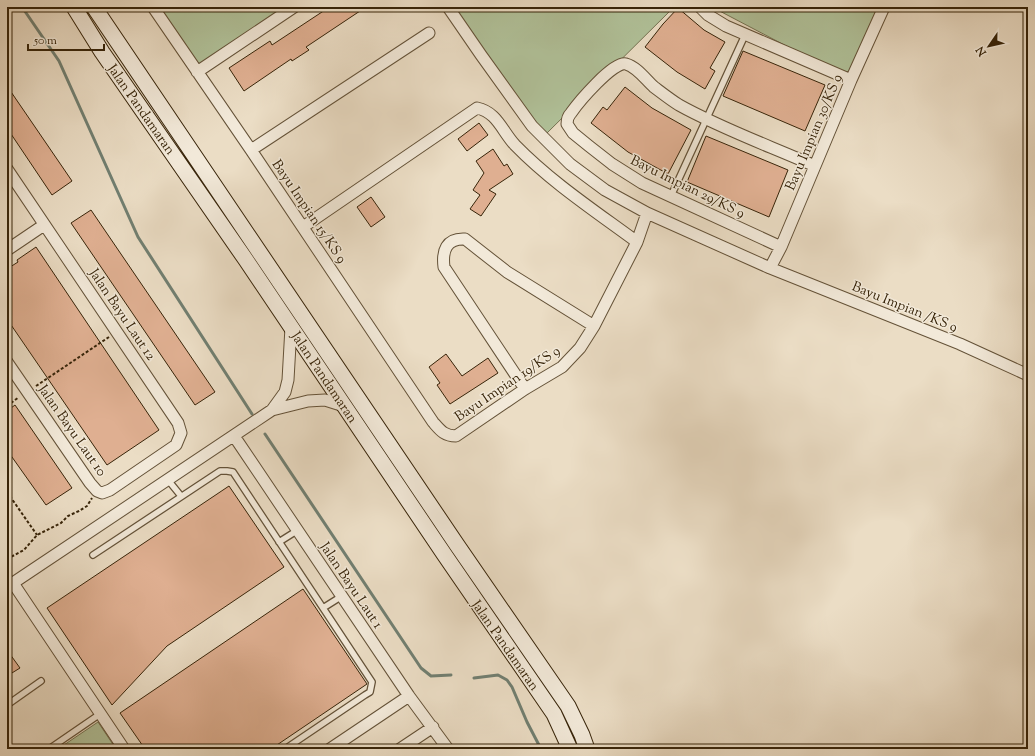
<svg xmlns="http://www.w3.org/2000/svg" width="1035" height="756" font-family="'Sorts Mill Goudy',serif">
	<rect width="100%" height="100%" fill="#ebddc5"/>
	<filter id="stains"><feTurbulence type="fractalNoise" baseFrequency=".005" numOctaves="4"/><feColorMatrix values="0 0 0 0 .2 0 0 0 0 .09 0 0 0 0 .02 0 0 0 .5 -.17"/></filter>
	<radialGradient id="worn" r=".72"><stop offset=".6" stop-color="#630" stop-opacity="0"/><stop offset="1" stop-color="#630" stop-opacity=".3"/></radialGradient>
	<path fill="#b1c29a" stroke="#747352" d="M 153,7 L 294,7 L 197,72 Z
		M 449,7 L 674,7 L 543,137 Z
		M 712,7 L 878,7 L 851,80 Z
		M 98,722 L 116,749 L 58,749 Z"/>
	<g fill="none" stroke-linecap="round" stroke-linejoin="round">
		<path stroke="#717f71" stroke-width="3" d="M 22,7 L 59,61 L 138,237 L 252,414
			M 265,434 L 421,668 L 431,676 L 451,675
			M 474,678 L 498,675 L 507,680 L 512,687 L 527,722 L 541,749"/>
	</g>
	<path fill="#dfaf91" stroke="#372409" d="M 323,7 L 366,7 L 306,47 L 309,50 L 292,61 L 291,59 L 244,91 L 229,68 L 270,41 L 272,45 L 325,10 Z
		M 678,8 L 704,30 L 725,42 L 710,68 L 715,71 L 705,89 L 677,72 L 645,47 L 663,24 Z
		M 743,51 L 825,85 L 805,131 L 723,96 Z
		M 7,86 L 72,181 L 52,195 L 7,128 Z
		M 625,87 L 652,108 L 691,130 L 668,174 L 628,152 L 591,123 L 603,107 L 607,110 Z
		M 479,123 L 488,135 L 467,151 L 458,139 Z
		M 706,136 L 788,170 L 769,217 L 687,182 Z
		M 493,149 L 504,166 L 507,164 L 513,174 L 489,190 L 496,194 L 481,216 L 470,209 L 480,195 L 473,190 L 484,173 L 476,161 Z
		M 371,197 L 385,217 L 371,227 L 357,207 Z
		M 91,210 L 215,392 L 195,405 L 71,223 Z
		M 36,247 L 159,430 L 107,465 L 7,319 L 7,269 L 18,262 L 17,260 Z
		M 446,354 L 462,376 L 488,358 L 498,373 L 450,404 L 437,385 L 440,383 L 429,367 Z
		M 15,405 L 72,488 L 46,505 L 7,450 L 7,411 Z
		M 229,486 L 284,567 L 167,646 L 112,705 L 47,608 Z
		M 303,589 L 367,684 L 271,749 L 145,749 L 120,713 Z
		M 7,650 L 20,668 L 7,676 Z"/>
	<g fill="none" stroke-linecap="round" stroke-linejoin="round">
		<defs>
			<path id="service" d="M 671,196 L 745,35
				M 168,480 L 181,496
				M 279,542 L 298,530
				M 93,555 L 220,471 L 227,471 L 233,472 L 372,682 L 370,692 L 365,695 L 285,749
				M 323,608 L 342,596
				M 7,705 L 41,681
				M 49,749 L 100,714"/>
			<path id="minor" d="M 153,7 L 251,150 L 433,422 C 440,430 444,436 456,436 L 525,389 L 562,367 L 580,348 L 594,326 L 637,242 L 647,213
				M 448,7 L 481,55 L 532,126 L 570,164 L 605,190 L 647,213 L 770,268 L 960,344 L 1028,375
				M 700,7 L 708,15 L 726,26 L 851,80
				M 197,72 L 294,7
				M 251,150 L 429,33
				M 7,169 L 178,423 L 181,433 L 176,445 L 110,490 L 102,493 L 97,491 L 90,483 L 7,362
				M 303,227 L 477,108 C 497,112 502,131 515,145 C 551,182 595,211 637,242
				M 781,247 L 642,183 L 612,164 L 589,146 L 573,133 L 567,124 C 567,120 568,116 571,113 C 578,103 614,60 626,64 C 637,67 646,80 654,87 C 662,93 671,100 679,105 C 722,129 770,146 815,166
				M 7,250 L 44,225
				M 770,268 L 781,247 L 851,80 L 884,7
				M 525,389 L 444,267 C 442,251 446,238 465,239 L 507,272 L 594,326
				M 272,410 L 285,392 L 288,380 L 291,327
				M 234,436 L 409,696 L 448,749
				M 13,583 L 124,749
				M 7,587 L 272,410 L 308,401 L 325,400 L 344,406
				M 330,749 L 409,696
				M 400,749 L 433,727"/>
			<path id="secondary" d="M 74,7 L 102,52 L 246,260 L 444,554 L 554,714 L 570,749
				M 94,7 L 457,545 L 568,706 L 582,735 L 587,749"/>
		</defs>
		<use href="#service" stroke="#645238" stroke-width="8"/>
		<use href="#minor" stroke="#645238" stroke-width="13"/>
		<use href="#secondary" stroke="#372409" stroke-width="17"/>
		<path stroke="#372409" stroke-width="2" stroke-dasharray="3 2" stroke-linecap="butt" d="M 36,386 L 109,337
			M 7,406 L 19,397
			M 7,492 L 37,535
			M 7,559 L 24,550 L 37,535 L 61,523 L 68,516 L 79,511 L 87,506 L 92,498"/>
		<use href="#service" stroke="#f2e9d9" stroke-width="5.5"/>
		<use href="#minor" stroke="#f2e9d9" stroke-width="11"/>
		<use href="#secondary" stroke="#f2e9d9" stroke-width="15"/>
	</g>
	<g text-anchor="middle" stroke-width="3" stroke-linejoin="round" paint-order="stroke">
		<g font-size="14" fill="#372409" stroke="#f2e9d9">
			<text transform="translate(142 109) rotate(55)" y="5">Jalan Pandamaran</text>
			<text transform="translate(813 132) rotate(-67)" y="5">Bayu Impian 30/KS 9</text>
			<text transform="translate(688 186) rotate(26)" y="5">Bayu Impian 29/KS 9</text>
			<text transform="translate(310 211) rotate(56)" y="5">Bayu Impian 15/KS 9</text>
			<text transform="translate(905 306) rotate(22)" y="5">Bayu Impian /KS 9</text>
			<text transform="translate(123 314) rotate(56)" y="5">Jalan Bayu Laut 12</text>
			<text transform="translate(325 377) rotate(56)" y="5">Jalan Pandamaran</text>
			<text transform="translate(507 383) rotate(-34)" y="5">Bayu Impian 19/KS 9</text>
			<text transform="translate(73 430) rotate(55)" y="5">Jalan Bayu Laut 10</text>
			<text transform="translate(352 585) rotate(56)" y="5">Jalan Bayu Laut 1</text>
			<text transform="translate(506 645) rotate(55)" y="5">Jalan Pandamaran</text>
		</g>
	</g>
	<rect width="1035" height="756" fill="none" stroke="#ebddc5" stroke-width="24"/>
	<rect x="8" y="8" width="1019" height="740" fill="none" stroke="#372409" stroke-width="2"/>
	<rect x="12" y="12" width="1011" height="732" fill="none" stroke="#372409"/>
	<g transform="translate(989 46) rotate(236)" stroke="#f2e9d9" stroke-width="3" paint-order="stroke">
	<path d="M0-3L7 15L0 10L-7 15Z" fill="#372409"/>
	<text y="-6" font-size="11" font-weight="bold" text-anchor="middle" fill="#372409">N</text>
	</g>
	<path d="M28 44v6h76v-6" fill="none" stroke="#372409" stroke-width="2"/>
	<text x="34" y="44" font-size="12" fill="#372409" stroke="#f2e9d9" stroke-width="3" paint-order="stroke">50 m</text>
	<rect width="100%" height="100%" filter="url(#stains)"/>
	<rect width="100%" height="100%" fill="url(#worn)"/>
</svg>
